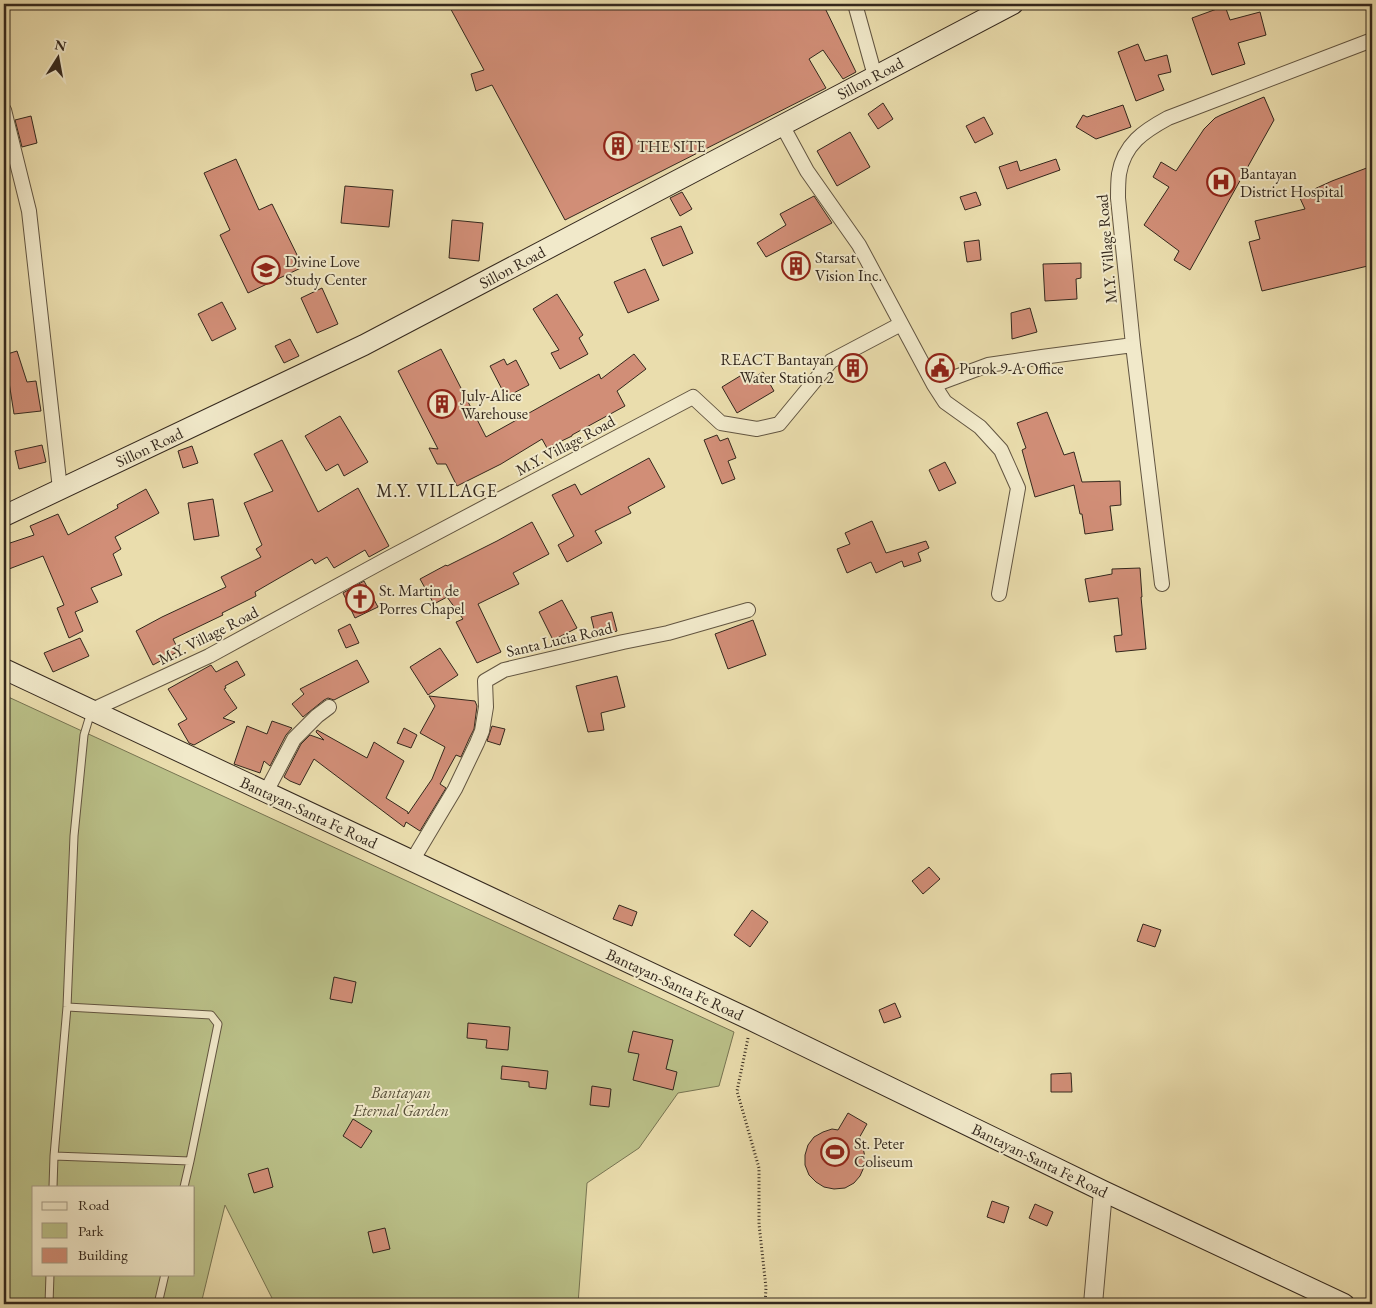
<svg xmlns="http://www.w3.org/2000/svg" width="1376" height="1308" font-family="'EB Garamond',serif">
	<rect width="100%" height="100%" fill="#eaddad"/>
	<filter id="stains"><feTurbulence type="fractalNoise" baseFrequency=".004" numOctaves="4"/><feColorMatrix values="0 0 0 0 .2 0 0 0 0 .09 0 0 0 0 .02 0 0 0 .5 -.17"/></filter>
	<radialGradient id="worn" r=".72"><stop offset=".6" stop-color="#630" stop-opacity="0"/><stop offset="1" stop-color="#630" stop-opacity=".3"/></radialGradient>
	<path fill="#bac088" stroke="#777452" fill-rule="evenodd" d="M 4,695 L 734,1032 L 719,1086 L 678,1093 L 639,1148 L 587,1183 L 578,1304 L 275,1304 L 225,1205 L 201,1304 L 4,1304 ZM 34,1187 L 194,1187 L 194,1274 L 34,1274 Z"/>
	<path fill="#d18e77" stroke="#34281d" d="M 448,4 L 823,4 L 856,72 L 843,79 L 823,50 L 809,59 L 826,88 L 565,220 L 492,85 L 476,91 L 471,74 L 484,70 Z
		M 1225,6 L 1230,20 L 1260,12 L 1266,35 L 1238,43 L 1245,64 L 1212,75 L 1192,18 Z
		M 1138,44 L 1145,61 L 1167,55 L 1171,72 L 1158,75 L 1164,90 L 1136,101 L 1118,52 Z
		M 1264,97 L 1274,120 L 1190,270 L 1174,260 L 1179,251 L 1144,225 L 1169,187 L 1153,177 L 1161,162 L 1176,171 L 1204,129 L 1215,118 L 1221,115 Z
		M 883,103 L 893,119 L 878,129 L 868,114 Z
		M 1123,105 L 1131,127 L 1096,139 L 1076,127 L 1083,115 L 1087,117 Z
		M 31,116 L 37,143 L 22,147 L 15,120 Z
		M 984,117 L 993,134 L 975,143 L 966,126 Z
		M 850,132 L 870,167 L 837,186 L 817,151 Z
		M 236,159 L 259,210 L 272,204 L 303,267 L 248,293 L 220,235 L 230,230 L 204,173 Z
		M 1056,159 L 1060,170 L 1007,189 L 999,167 L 1017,161 L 1020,171 Z
		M 1372,166 L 1372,265 L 1262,291 L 1249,242 L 1260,239 L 1255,221 L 1305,209 L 1299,196 L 1332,181 Z
		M 345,186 L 393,190 L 389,227 L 341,223 Z
		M 682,192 L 692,209 L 680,216 L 670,198 Z
		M 976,192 L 981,205 L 965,210 L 960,197 Z
		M 814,196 L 832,223 L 766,257 L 757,243 L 786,225 L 780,214 Z
		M 452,220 L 483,223 L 479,261 L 449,258 Z
		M 681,226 L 693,253 L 663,266 L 651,238 Z
		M 979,240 L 981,260 L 967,262 L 964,242 Z
		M 1081,263 L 1081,278 L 1076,279 L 1077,299 L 1045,301 L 1043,264 Z
		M 645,269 L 659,300 L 628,313 L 614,282 Z
		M 322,288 L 338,324 L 317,333 L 301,298 Z
		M 557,294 L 583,335 L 579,338 L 588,354 L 560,369 L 551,353 L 559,350 L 533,309 Z
		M 222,302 L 236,329 L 212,341 L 198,314 Z
		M 1030,308 L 1037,332 L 1012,339 L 1011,313 Z
		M 290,339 L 299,356 L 284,363 L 275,346 Z
		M 441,349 L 486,437 L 599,374 L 601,379 L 634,354 L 646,369 L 617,391 L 625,406 L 572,435 L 572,436 L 547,448 L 542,439 L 501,464 L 457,486 L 446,464 L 437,464 L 429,448 L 438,449 L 398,371 Z
		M 17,351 L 27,382 L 36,381 L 41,411 L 14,414 L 9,382 L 4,384 L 4,355 Z
		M 856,358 L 865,375 L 852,382 L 843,365 Z
		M 504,359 L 507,365 L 516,360 L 529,385 L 506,397 L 490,366 Z
		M 763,372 L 774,391 L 737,413 L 722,387 L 745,373 L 749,380 Z
		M 1047,412 L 1064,455 L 1074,452 L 1082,482 L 1120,481 L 1121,505 L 1110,506 L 1113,530 L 1085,534 L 1082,514 L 1080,514 L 1074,485 L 1035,497 L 1022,450 L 1026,448 L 1017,423 Z
		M 340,416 L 368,462 L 344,476 L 338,464 L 326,471 L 305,436 Z
		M 717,435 L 720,441 L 728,438 L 736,458 L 728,461 L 735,479 L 722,484 L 704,440 Z
		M 282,440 L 318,512 L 358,488 L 389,546 L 369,557 L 365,550 L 334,568 L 327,557 L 315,564 L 312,559 L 255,592 L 256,596 L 222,613 L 223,615 L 173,639 L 179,651 L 153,665 L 136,631 L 162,617 L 226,587 L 221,577 L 261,557 L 256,549 L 262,545 L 244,503 L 273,491 L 254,454 Z
		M 42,445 L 46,462 L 19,469 L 15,451 Z
		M 192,446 L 198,463 L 183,468 L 178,451 Z
		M 649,458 L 665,487 L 628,507 L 631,513 L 595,531 L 602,543 L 567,562 L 558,545 L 574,536 L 552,495 L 575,484 L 581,495 Z
		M 945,462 L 956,483 L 939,491 L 929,470 Z
		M 146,489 L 159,513 L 115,537 L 121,549 L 113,554 L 122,575 L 91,588 L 98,602 L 75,612 L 83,631 L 69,638 L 57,608 L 64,605 L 43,556 L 9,569 L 4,554 L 4,545 L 34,535 L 30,526 L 58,514 L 68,535 L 118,508 L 117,505 Z
		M 213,499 L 219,536 L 194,540 L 188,503 Z
		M 872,521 L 886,553 L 926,541 L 929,548 L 918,553 L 921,561 L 904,567 L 902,561 L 876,573 L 871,562 L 847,573 L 837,549 L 850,544 L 845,533 Z
		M 532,522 L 549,554 L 513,573 L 519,584 L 478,604 L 501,652 L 477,663 L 456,622 L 463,619 L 447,597 L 434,604 L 420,579 L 446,565 L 447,566 L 497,541 Z
		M 1140,568 L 1142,597 L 1141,597 L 1146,649 L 1116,652 L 1114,636 L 1122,635 L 1118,598 L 1089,602 L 1085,579 L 1112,574 L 1112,569 Z
		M 364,581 L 378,607 L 355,618 L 343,593 Z
		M 562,600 L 577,628 L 553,640 L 539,612 Z
		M 612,612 L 617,631 L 596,637 L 591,617 Z
		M 753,620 L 766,655 L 728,669 L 715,634 Z
		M 350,624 L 359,643 L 346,648 L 338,630 Z
		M 80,638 L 89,656 L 53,672 L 44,653 Z
		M 440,648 L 458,675 L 428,695 L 410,667 Z
		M 357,660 L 369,682 L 334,700 L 328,698 L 324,700 L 303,717 L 292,704 L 304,694 L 300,689 Z
		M 237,661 L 245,675 L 225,686 L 226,688 L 224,689 L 237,708 L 223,718 L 235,722 L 194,745 L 189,743 L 178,724 L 187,719 L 168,689 L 211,665 L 216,672 Z
		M 617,676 L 625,707 L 601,713 L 604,730 L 588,732 L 576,686 Z
		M 429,696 L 475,701 L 477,706 L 474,729 L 469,739 L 461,757 L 456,755 L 440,784 L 446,788 L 420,831 L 406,822 L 404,827 L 314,759 L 300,785 L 290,781 L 284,777 L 301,744 L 310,735 L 324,740 L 316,732 L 317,730 L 367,758 L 374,742 L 404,761 L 386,798 L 408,812 L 408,814 L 432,779 L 445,747 L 420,733 L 435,706 Z
		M 272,721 L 292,728 L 286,735 L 270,766 L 264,761 L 260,773 L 234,764 L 247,726 L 267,734 Z
		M 492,726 L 505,729 L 500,745 L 487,741 Z
		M 404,728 L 417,735 L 411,748 L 397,743 Z
		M 929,867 L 940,879 L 923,894 L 912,881 Z
		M 619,905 L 637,912 L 632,926 L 613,919 Z
		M 752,910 L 768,922 L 750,947 L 734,935 Z
		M 1143,924 L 1161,930 L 1155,947 L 1137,941 Z
		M 334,977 L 356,982 L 352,1003 L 330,999 Z
		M 895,1003 L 901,1017 L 884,1023 L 879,1010 Z
		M 468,1023 L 510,1027 L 508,1050 L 486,1048 L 487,1040 L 467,1038 Z
		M 633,1031 L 673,1040 L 666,1069 L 677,1072 L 673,1090 L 633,1080 L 639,1054 L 628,1052 Z
		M 502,1066 L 548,1071 L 546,1089 L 529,1087 L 529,1082 L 501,1079 Z
		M 1071,1073 L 1072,1092 L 1051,1092 L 1051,1074 Z
		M 592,1086 L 611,1089 L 609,1107 L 590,1105 Z
		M 848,1113 L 867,1124 L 858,1140 L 863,1148 L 865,1157 L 864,1167 L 860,1176 L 854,1183 L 845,1188 L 834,1189 L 824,1187 L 816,1182 L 809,1175 L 805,1165 L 805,1155 L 808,1145 L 814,1137 L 823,1132 L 832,1129 L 838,1130 Z
		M 353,1119 L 372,1131 L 361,1148 L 343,1136 Z
		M 268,1168 L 273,1187 L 254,1193 L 248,1174 Z
		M 992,1201 L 1009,1207 L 1004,1223 L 987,1217 Z
		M 1035,1204 L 1053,1212 L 1047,1226 L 1029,1218 Z
		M 385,1228 L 390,1249 L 373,1253 L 368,1232 Z"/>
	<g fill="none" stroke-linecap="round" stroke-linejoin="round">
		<defs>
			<path id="service" d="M 54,1156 L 190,1161 L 218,1024 L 211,1015 L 67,1007
				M 53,1187 L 54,1156 L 67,1007 L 74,836 L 84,735 L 91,712
				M 184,1187 L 190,1161
				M 49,1304 L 50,1274
				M 158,1304 L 165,1274"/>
			<path id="minor" d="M 855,4 L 875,76
				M 4,110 L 29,211 L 60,489
				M 782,125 L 807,171 L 859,245 L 934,385 L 988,365 L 1042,357 L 1133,345 L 1118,198 C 1118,190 1118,182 1119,174 C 1124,144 1144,131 1168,118 L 1372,40
				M 1133,345 L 1162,584
				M 934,385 L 945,402 L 980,427 L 1001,450 L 1018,488 L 999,594
				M 92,710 L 209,656 L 387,559 L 693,397 L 721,423 L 757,429 L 779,424 L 831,361 L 901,324
				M 266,792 L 294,739 L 317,716 L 329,707
				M 412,861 L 455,789 L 477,743 L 482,731 L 486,707 L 485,681 L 504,670 L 623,642 L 668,633 L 748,610"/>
			<path id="tertiary" d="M 1093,1304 L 1103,1191"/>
			<path id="secondary" d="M 4,516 L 364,345 L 1013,4
				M 4,669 L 751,1020 L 1103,1191 L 1344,1304"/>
		</defs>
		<use href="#service" stroke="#625541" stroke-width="9"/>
		<use href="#minor" stroke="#625541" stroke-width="16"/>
		<use href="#tertiary" stroke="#625541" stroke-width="20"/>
		<use href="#secondary" stroke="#34281d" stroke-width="22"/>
		<path stroke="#34281d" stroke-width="3" stroke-dasharray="1 2.5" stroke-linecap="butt" d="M 748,1038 L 737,1091 L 759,1168 L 759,1224 L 766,1288 L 765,1304"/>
		<use href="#service" stroke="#f1e9ca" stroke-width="7"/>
		<use href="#minor" stroke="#f1e9ca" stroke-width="14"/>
		<use href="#tertiary" stroke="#f1e9ca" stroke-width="18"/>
		<use href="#secondary" stroke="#f1e9ca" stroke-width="20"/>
	</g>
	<defs>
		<symbol id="building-ring" viewBox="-11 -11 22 22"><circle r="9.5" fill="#f1e9ca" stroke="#8f2418" stroke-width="1.5"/><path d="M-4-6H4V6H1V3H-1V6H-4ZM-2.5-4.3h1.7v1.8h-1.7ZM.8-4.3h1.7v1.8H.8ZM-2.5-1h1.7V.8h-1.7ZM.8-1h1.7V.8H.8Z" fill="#8f2418"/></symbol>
		<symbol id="hospital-ring" viewBox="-11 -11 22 22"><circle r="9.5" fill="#f1e9ca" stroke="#8f2418" stroke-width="1.5"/><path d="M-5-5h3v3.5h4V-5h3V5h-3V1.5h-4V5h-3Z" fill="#8f2418"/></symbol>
		<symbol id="school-ring" viewBox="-11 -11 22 22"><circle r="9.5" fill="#f1e9ca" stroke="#8f2418" stroke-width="1.5"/><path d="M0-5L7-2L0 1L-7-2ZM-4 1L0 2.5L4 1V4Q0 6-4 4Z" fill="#8f2418"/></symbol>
		<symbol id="civic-ring" viewBox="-11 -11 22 22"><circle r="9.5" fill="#f1e9ca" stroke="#8f2418" stroke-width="1.5"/><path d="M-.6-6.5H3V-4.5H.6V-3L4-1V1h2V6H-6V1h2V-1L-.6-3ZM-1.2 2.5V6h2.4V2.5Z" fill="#8f2418"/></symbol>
		<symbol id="church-ring" viewBox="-11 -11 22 22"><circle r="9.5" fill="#f1e9ca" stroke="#8f2418" stroke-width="1.5"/><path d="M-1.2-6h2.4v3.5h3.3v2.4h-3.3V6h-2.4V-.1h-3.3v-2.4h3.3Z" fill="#8f2418"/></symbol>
		<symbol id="stadium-ring" viewBox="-11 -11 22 22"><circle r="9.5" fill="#f1e9ca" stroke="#8f2418" stroke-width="1.5"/><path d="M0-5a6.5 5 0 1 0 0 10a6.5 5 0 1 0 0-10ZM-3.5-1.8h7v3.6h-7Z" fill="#8f2418"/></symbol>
	</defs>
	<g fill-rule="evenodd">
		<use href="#building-ring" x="602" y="130" width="32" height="32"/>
		<use href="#hospital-ring" x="1205" y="166" width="32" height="32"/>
		<use href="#building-ring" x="780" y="250" width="32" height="32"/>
		<use href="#school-ring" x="250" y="254" width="32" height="32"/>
		<use href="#building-ring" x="837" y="352" width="32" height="32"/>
		<use href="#civic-ring" x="924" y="352" width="32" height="32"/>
		<use href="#building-ring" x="426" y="388" width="32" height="32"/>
		<use href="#church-ring" x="344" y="583" width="32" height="32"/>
		<use href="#stadium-ring" x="819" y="1136" width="32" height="32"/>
	</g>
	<g text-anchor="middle" stroke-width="4" stroke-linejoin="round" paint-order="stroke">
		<g font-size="16" fill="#34281d" stroke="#f1e9ca">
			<text transform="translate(870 78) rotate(-28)" y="6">Sillon Road</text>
			<text transform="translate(1106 249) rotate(-95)" y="6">M.Y. Village Road</text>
			<text transform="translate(512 267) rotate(-28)" y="6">Sillon Road</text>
			<text transform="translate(565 445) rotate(-28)" y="6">M.Y. Village Road</text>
			<text transform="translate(149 447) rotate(-25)" y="6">Sillon Road</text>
			<text transform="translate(208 635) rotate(-27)" y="6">M.Y. Village Road</text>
			<text transform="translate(559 639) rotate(-13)" y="6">Santa Lucia Road</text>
			<text transform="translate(309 812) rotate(25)" y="6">Bantayan-Santa Fe Road</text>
			<text transform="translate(675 984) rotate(25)" y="6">Bantayan-Santa Fe Road</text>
			<text transform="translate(1040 1160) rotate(26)" y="6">Bantayan-Santa Fe Road</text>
		</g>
		<g font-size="16" fill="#34281d" stroke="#f1e9ca" text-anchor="start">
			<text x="637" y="152">THE SITE</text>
			<text x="1240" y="179">Bantayan<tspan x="1240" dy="18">District Hospital</tspan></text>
			<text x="815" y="263">Starsat<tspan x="815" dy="18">Vision Inc.</tspan></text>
			<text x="285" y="267">Divine Love<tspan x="285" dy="18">Study Center</tspan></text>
			<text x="834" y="365" text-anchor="end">REACT Bantayan<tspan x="834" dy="18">Water Station 2</tspan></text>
			<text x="959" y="374">Purok 9-A Office</text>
			<text x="461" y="401">July-Alice<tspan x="461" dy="18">Warehouse</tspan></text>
			<text x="379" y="596">St. Martin de<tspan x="379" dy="18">Porres Chapel</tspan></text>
			<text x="854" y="1149">St. Peter<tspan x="854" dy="18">Coliseum</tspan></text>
		</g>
		<g font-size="16" font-style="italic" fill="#564e38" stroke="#f1e9ca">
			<text x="401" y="1098">Bantayan<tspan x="401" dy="18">Eternal Garden</tspan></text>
		</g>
		<g font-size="18" letter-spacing="1" fill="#34281d" stroke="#f1e9ca">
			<text x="437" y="497">M.Y. VILLAGE</text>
		</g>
	</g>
	<rect width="1376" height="1308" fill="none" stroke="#eaddad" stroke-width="20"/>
	<rect x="5" y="5" width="1366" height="1298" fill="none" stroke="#34281d" stroke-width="2.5"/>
	<rect x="10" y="10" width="1356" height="1288" fill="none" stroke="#34281d"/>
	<rect x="32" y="1186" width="162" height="90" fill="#f1e9ca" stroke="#a59c85"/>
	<rect x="42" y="1202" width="25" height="8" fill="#f1e9ca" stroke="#a59c85"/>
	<text x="78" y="1210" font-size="15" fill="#34281d">Road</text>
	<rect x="42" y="1223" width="25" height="15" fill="#bac088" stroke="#a59c85"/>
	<text x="78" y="1236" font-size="15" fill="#34281d">Park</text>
	<rect x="42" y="1248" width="25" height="15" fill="#d18e77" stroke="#a59c85"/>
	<text x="78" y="1260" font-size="15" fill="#34281d">Building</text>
	<g transform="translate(58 58) rotate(11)" stroke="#f1e9ca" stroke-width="4" paint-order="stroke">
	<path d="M0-4L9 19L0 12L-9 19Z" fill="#34281d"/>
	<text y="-8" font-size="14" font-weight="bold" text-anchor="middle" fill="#34281d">N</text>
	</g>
	<rect width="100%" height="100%" filter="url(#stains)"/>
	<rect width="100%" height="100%" fill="url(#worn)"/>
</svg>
